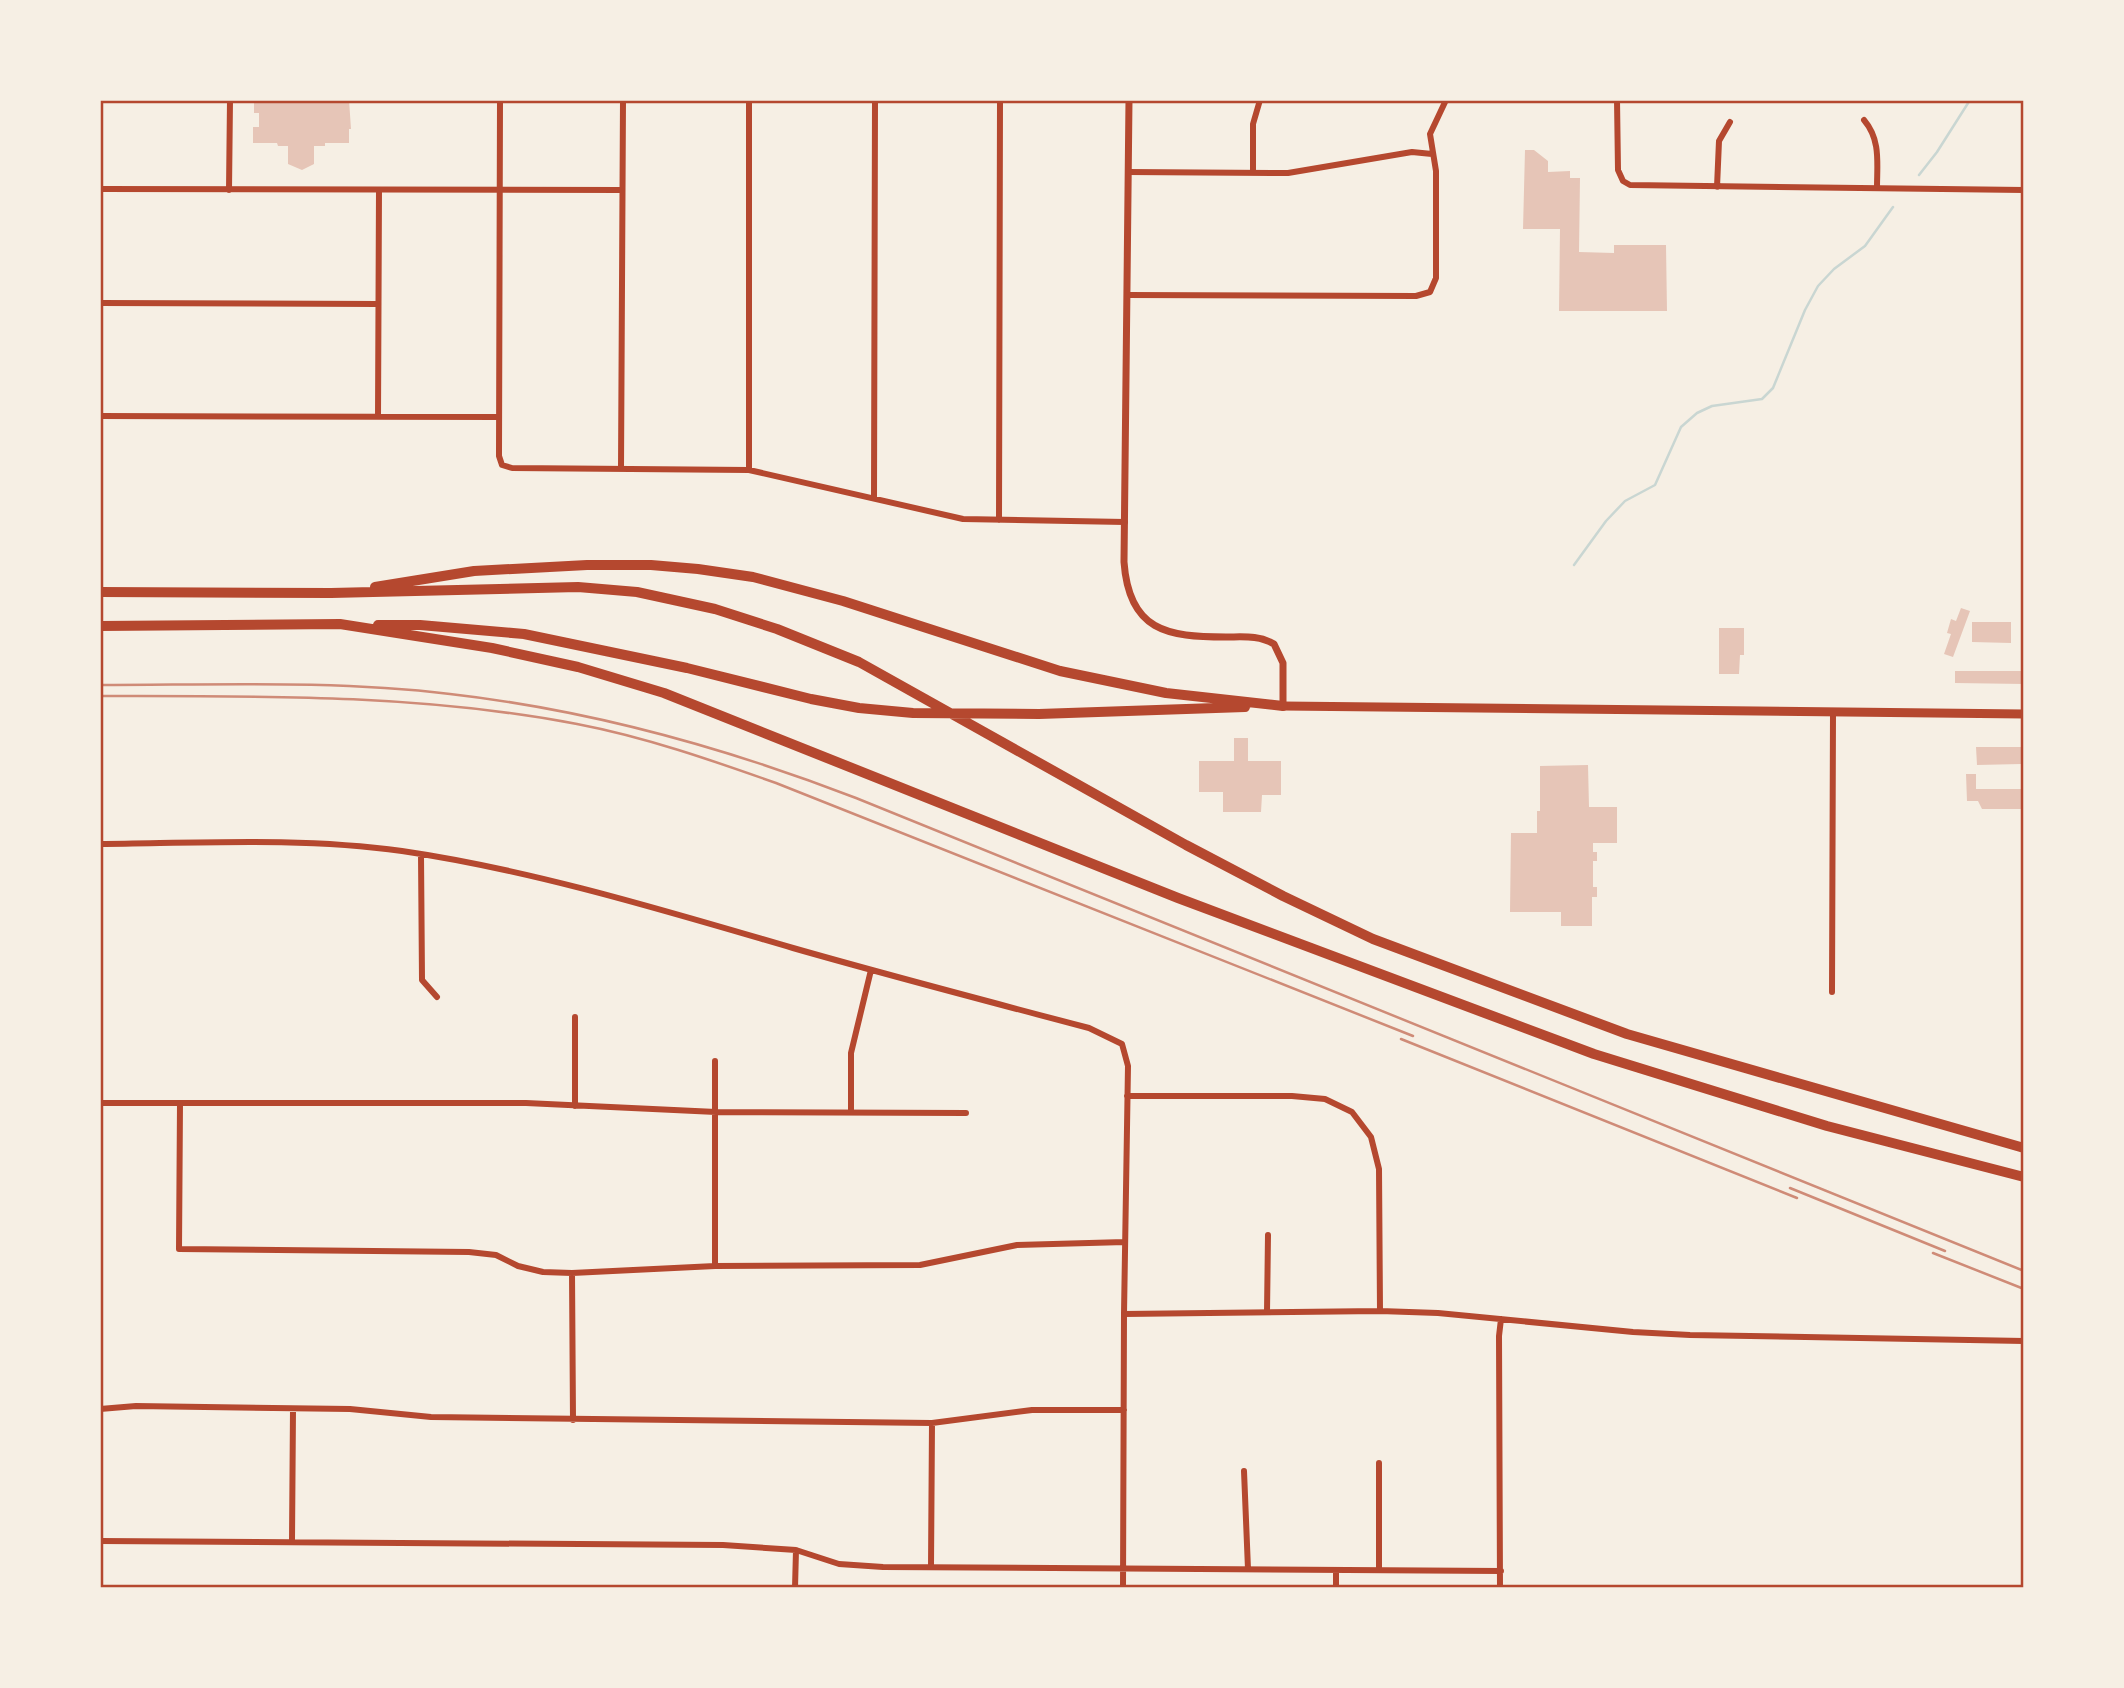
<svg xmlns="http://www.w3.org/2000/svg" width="2124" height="1688" font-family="'Work Sans',sans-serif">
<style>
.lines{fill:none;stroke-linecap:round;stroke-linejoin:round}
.stream{stroke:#c9d6d2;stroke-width:2.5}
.building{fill:#e6c5b7}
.minor{stroke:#b5482f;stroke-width:6}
.tertiary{stroke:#b5482f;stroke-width:7}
.primary{stroke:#b5482f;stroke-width:9}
.motorway{stroke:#b5482f;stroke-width:10}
.rail{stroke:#cf8b77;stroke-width:2.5}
.neatline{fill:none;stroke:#b5482f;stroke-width:2.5}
</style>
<rect width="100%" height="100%" fill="#f6efe4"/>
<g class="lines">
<path class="stream" d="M 1919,175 L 1937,152 L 1970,100
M 1574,565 L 1606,521 L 1625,501 L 1655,485 L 1681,427 L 1697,413 L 1712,406 L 1762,399 L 1773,388 L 1805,310 L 1818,286 L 1834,269 L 1865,246 L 1893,207"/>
</g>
<path class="building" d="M 254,100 L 349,100 L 351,129 L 349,129 L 349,143 L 325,143 L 325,146 L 314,146 L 314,164 L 302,170 L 288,164 L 288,146 L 278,146 L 277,143 L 253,143 L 253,127 L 259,127 L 259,113 L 254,113 Z
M 1525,150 L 1534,150 L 1548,161 L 1548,172 L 1570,171 L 1570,178 L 1580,178 L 1579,252 L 1614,253 L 1614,245 L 1666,245 L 1667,311 L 1559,311 L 1560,229 L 1523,229 Z
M 1961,608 L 1970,611 L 1953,657 L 1944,654 L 1951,634 L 1947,633 L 1951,619 L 1956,621 Z
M 1972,622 L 2011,622 L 2011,643 L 1972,642 Z
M 1719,628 L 1744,628 L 1744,655 L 1740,655 L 1739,674 L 1719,674 Z
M 1955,671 L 2024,671 L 2024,684 L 1955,683 Z
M 1234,738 L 1248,738 L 1248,761 L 1281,761 L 1281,795 L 1262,795 L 1261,812 L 1223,812 L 1223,792 L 1199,792 L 1199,761 L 1234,761 Z
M 1976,747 L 2021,747 L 2021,764 L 1977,765 Z
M 1588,765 L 1589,807 L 1617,807 L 1617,843 L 1593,843 L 1593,852 L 1597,852 L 1597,861 L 1593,861 L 1593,887 L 1597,887 L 1597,897 L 1592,897 L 1592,926 L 1561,926 L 1561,912 L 1510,912 L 1511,833 L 1537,833 L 1537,811 L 1540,811 L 1540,766 Z
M 1966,774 L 1976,774 L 1976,789 L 2021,789 L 2021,809 L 1982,809 L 1978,801 L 1967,801 Z"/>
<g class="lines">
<path class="minor" d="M 500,100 L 499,456 L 502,465 L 512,468 L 749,470 L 963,519 L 1125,522
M 1617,100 L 1618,170 L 1623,181 L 1630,185 L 2024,190
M 1864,120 C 1881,140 1877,163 1877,188
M 1128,172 L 1288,173 L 1412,152 L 1432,154
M 1253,173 L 1253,124 L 1260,100
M 1717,187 L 1719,141 L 1730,122
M 100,189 L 622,190
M 229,190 L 230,100
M 1127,295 L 1416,296 L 1430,292 L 1436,278 L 1436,171 L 1430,134 L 1446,100
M 100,303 L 378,304
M 100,416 L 499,417
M 378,417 L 379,190
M 621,469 L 623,100
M 749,470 L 749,100
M 874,497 L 875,100
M 999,520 L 1000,100
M 100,844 C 200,843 302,837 402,851 C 532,870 666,911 793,948 C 891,976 990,1002 1089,1028 L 1122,1044 L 1128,1066 L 1124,1314 L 1123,1588
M 421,855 L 422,980 L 437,997
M 1832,992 L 1833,712
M 1127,1096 L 1292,1096 L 1325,1099 L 1352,1112 L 1371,1137 L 1379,1169 L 1380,1311
M 100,1103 L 526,1103 L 716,1112 L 966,1113
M 180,1103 L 179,1249 L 469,1252 L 496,1255 L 518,1266 L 543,1272 L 572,1273 L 715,1266 L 920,1265 L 1017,1245 L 1125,1242
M 575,1106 L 575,1017
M 851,1112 L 851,1053 L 871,970
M 715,1266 L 715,1061
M 572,1273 L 573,1420
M 1267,1312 L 1268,1235
M 1124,1314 L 1380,1311 L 1438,1313 L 1633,1332 L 1690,1335 L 2024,1341
M 100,1409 L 136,1406 L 350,1409 L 431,1417 L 932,1423 L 1032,1410 L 1124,1410
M 1379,1463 L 1379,1570
M 1244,1471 L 1248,1569
M 100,1541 L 723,1545 L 796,1550 L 839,1564 L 883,1567 L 1501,1571
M 292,1541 L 293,1409
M 931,1567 L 932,1423
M 1336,1570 L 1336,1588
M 795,1588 L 796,1550
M 1500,1588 L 1499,1336 L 1501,1319"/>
<path class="tertiary" d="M 1129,100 L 1124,562 C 1129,631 1167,637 1226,637 C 1243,637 1259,635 1274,644 L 1283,663 L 1283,706"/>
<path class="primary" d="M 1283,706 L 2024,714"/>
<path class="motorway" d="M 375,587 L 474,571 L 587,565 L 651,565 L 698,569 L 753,577 L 843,601 L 1060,671 L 1166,693 L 1283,706
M 100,592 L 331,593 L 578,587 L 637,592 L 715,609 L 777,629 L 859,662 L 1186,845 L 1283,896 L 1373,939 L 1627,1034 L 2024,1148
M 378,625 L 420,625 L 524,634 L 687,668 L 811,699 L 859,708 L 913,713 L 1039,714 L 1245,707
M 100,626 L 340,624 L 492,648 L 578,667 L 664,693 L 1178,898 L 1594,1054 L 1827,1126 L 2024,1177"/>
<path class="rail" d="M 100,685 C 216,685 334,680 450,694 C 591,710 724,747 856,798 L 2024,1271
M 100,696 C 259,696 420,694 577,724 C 645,737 711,760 776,783 L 1413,1036
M 1401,1039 L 1797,1198
M 1790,1188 L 1945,1251
M 1933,1253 L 2024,1289"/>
</g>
<rect width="2124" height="1688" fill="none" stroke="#f6efe4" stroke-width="203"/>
<rect x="102" y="102" width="1920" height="1484" class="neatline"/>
</svg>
